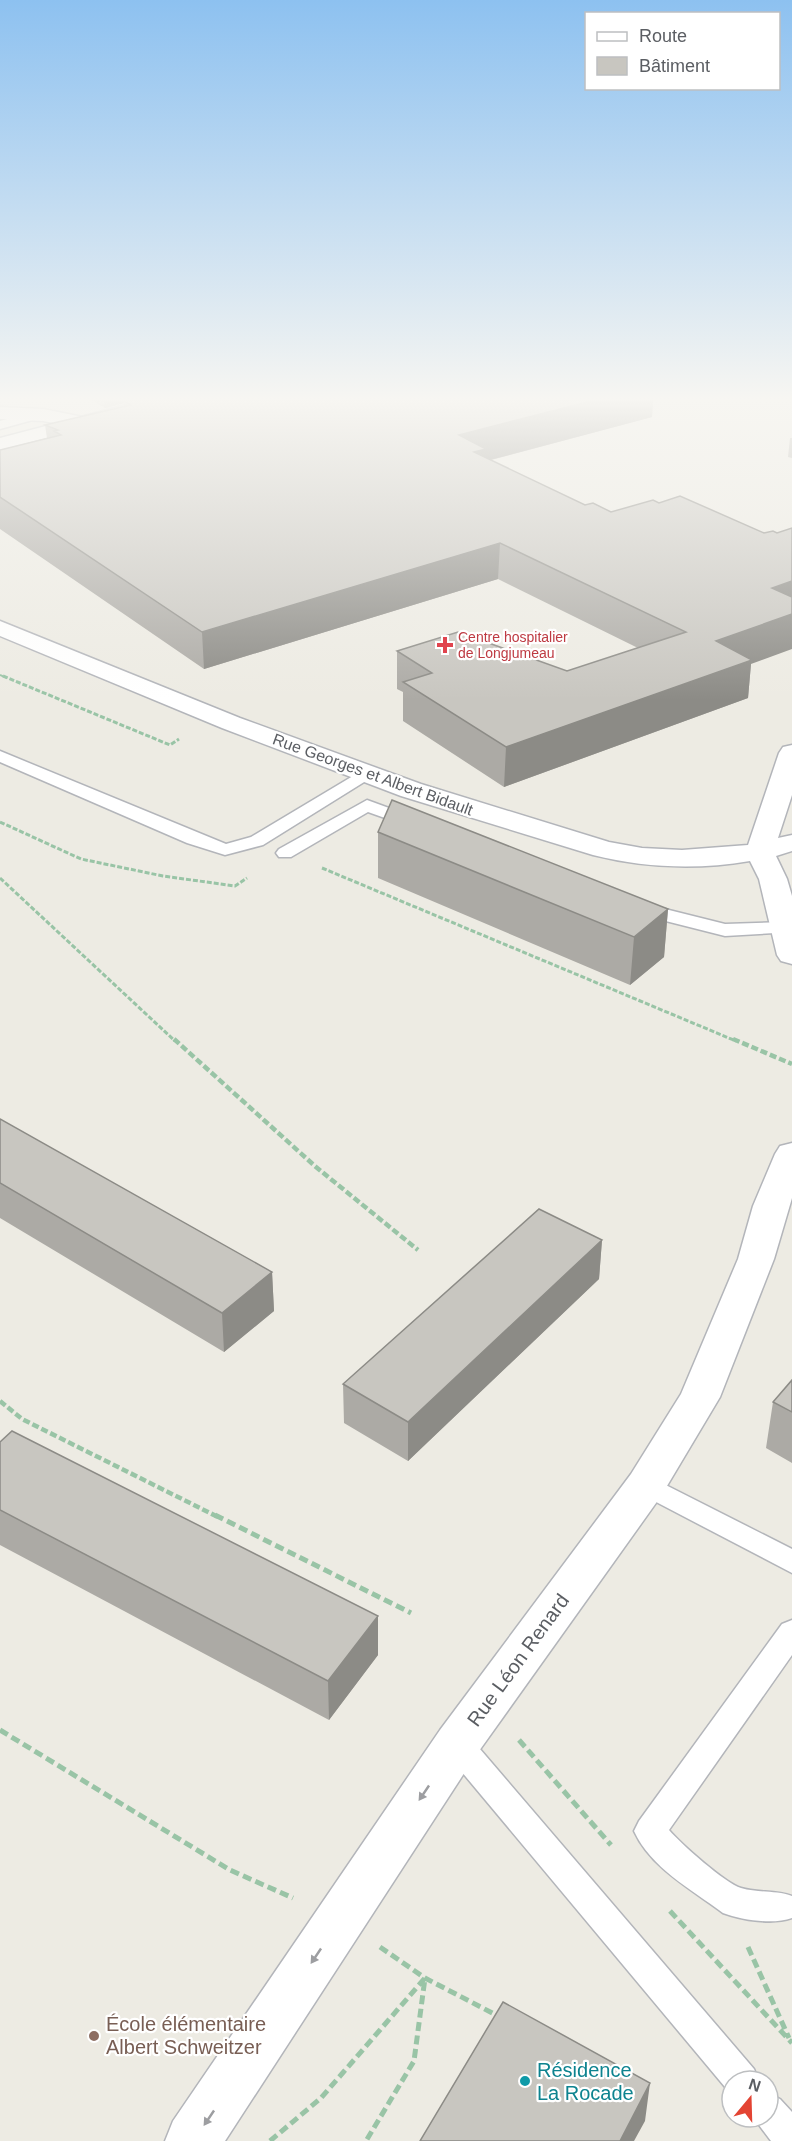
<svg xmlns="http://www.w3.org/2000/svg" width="792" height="2141" font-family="Helvetica,sans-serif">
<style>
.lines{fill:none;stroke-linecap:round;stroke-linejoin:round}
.service-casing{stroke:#b3b5ba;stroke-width:3}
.minor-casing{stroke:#b3b5ba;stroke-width:3}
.secondary-casing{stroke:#b4b7bd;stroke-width:3}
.path-far3{stroke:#99c4a6;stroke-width:2;stroke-dasharray:4 2;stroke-linecap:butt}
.path-far2{stroke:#99c4a6;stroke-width:3;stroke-dasharray:5 2;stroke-linecap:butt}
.path-far1{stroke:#99c4a6;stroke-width:4.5;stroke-dasharray:7 3;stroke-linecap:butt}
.path{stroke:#99c4a6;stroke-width:5;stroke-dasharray:9 4.5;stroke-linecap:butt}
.service{fill:#fff;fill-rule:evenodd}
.minor{fill:#fff;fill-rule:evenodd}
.secondary{fill:#fff;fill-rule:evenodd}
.wall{fill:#acaaa5}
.shaded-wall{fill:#8c8b86}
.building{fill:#c8c6c0;stroke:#8c8b86;stroke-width:1.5}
.oneway{fill:#9d9ea1}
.health-dot{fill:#e0444e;stroke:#fff;stroke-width:2}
.education-dot{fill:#8d6e63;stroke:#fff;stroke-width:2}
.culture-dot{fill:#0f9aa8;stroke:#fff;stroke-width:2}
.labels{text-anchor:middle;stroke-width:4.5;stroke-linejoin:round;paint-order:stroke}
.far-health-label{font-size:14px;fill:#be3a42;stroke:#fff;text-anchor:start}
.street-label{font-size:16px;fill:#5b5e63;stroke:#fff}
.near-street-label{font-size:20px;fill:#5b5e63;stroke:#fff}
.near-education-label{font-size:20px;fill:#785e54;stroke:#fff;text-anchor:start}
.near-culture-label{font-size:20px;fill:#0d838f;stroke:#fff;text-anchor:start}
</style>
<rect width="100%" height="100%" fill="#edebe3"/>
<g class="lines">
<g class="service-casing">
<path id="service" d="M 36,411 L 40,412 L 40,418 L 0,429 L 0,421 Z
M 0,751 L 226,844 L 251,837 L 363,770 L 375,770 L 377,774 L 263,845 L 225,855 L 187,843 L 0,762 Z
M 367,800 L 419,819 L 422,823 L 419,827 L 413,828 L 368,812 L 291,857 L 279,857 L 276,853 L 279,849 Z
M 641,903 L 725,924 L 785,922 L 792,924 L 792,932 L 725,936 L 634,913 L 632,909 L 634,905 Z
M 646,1475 L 792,1549 L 792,1573 L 637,1492 L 633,1485 L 637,1478 Z
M 792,1620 L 792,1655 L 669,1830 C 681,1844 725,1883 741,1888 C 758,1893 776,1890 792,1896 L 792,1918 C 773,1925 742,1920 723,1913 C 691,1889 651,1868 634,1831 L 639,1821 L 782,1624 Z
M 457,1731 L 468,1735 L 754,2069 L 759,2081 L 732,2081 L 732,2094 L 730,2093 L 446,1753 L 442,1744 L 446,1735 Z
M 768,2093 L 780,2099 L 792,2112 L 792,2141 L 771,2141 L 753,2117 L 768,2117 Z"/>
</g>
<g class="minor-casing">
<path id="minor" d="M 0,407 L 43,409 L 88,418 L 91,422 L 88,426 L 81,428 L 43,421 L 0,419 Z
M 0,621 L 240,718 L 421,784 L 609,842 L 642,848 L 682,850 L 748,845 L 779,753 L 783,747 L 792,745 L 792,795 L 778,838 L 792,835 L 792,851 L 776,856 L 787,879 L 792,896 L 792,964 L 781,961 L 777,955 L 759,879 L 750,861 C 697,870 645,868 593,855 L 401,796 L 222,728 L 0,636 Z
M 792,1143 L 792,1198 L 774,1259 L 720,1397 L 661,1496 L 474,1758 L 225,2141 L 165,2141 L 173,2121 L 440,1730 L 631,1474 L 681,1394 L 738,1259 L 753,1206 L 775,1154 L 780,1146 Z"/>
</g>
<g class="secondary-casing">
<path id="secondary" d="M 145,400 L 177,400 L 175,404 L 0,450 L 0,438 Z"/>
</g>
<path class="path-far3" d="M 0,675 L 7,678"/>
<path class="path-far2" d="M 3,676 L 170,745 L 179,739
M 0,822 L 81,859 L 163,876 L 235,886 L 247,878
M 322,868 L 736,1041
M 0,878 L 175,1041"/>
<path class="path-far1" d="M 174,1039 L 316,1167 L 418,1250
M 733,1039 L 792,1064
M 0,1401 L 22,1419 L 218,1517"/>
<path class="path" d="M 215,1515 L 411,1613
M 0,1730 L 230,1870 L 293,1898
M 519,1740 L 611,1845
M 670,1911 L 792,2043
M 380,1947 L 425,1978 L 498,2016
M 748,1947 L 789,2038
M 270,2141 L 321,2098 L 425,1978 L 414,2061 L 366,2141"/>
<use href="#service" class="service"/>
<use href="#minor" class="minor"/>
<use href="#secondary" class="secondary"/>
</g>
<path class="wall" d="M 91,400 L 653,400 L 652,417 L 491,460 L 751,664 L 748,698 L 504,787 L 403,721 L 403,692 L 397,689 L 397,651 L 567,671 L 638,648 L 498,579 L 204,669 L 0,529 L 0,450 L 47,438 L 45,425 L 124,406 L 124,403 L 105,408 Z
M 790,438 L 792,438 L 792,458 L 788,457 Z
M 378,832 L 668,909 L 664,957 L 630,985 L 378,878 Z
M 0,1119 L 272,1272 L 274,1311 L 224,1352 L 0,1218 Z
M 602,1240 L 599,1279 L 408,1461 L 344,1423 L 343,1384 Z
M 792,1380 L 792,1463 L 766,1448 L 773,1402 Z
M 0,1442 L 378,1655 L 329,1720 L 0,1545 Z"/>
<path class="shaded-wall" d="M 104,400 L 124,400 L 124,403 L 105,408 Z
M 595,400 L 653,400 L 652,417 L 486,461 L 474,485 L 459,435 Z
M 500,543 L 498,579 L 204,669 L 202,632 Z
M 792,581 L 792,649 L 751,664 L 748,698 L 504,787 L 506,747 L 716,641 L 772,588 Z
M 668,909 L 664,957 L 630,985 L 634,937 Z
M 602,1240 L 599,1279 L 408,1461 L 408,1422 Z
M 272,1272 L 274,1311 L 224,1352 L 222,1313 Z
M 378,1616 L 378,1655 L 329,1720 L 328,1681 Z
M 650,2083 L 645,2121 L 634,2141 L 620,2141 Z"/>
<path class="building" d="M 128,400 L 595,400 L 459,435 L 486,449 L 474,452 L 585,505 L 593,503 L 611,512 L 653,500 L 659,503 L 680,496 L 764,533 L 773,531 L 777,533 L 792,528 L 792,581 L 772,588 L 792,597 L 792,614 L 716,641 L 752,660 L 506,747 L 403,682 L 432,673 L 397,651 L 458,632 L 567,671 L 686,632 L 500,543 L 202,632 L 0,497 L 0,450 L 61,435 L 54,431 L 58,430 L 45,425 L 131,405 L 124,401 Z
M 392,800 L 668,909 L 634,937 L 378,832 Z
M 0,1119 L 272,1272 L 222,1313 L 0,1183 Z
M 539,1209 L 602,1240 L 408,1422 L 343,1384 Z
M 792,1380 L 792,1412 L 773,1402 Z
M 12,1431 L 378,1616 L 328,1681 L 0,1510 L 0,1442 Z
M 503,2002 L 650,2083 L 620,2141 L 420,2141 Z"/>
<defs><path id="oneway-solid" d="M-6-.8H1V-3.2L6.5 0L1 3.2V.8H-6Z" transform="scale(1.5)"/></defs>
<g class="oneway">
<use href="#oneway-solid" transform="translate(424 1793) rotate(124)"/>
<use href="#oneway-solid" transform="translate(316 1956) rotate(124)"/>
<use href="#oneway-solid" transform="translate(209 2118) rotate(124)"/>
</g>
<linearGradient id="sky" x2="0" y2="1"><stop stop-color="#8dc1f0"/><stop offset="0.57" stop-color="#f7f6f2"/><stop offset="1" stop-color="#f7f6f2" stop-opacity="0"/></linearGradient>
<rect width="792" height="700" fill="url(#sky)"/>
<path class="health-dot" d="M442 636h6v6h6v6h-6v6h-6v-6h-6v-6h6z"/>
<circle class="education-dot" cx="94" cy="2036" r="6"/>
<circle class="culture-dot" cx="525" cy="2081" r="6"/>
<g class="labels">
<g class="far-health-label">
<text x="458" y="642">Centre hospitalier<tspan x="458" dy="16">de Longjumeau</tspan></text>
</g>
<g class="street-label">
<text transform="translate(373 774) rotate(20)" y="6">Rue Georges et Albert Bidault</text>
</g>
<g class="near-street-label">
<text transform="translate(518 1660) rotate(-54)" y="7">Rue Léon Renard</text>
</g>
<g class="near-education-label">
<text x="106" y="2031">École élémentaire<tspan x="106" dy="23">Albert Schweitzer</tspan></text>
</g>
<g class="near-culture-label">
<text x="537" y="2077">Résidence<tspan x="537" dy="23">La Rocade</tspan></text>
</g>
</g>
<rect x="585" y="12" width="195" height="78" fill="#ffffff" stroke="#bdbfc1" stroke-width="1.5"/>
<rect x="597" y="32" width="30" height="9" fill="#ffffff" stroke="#bdbfc1" stroke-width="1.5"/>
<text x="639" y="42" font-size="18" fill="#5b5e63">Route</text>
<rect x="597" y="57" width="30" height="18" fill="#c8c6c0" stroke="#bdbfc1" stroke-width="1.5"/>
<text x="639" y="72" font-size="18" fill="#5b5e63">Bâtiment</text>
<g transform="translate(750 2099) rotate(19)"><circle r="28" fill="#ffffff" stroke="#bdbfc1" stroke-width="1.5"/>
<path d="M0-4.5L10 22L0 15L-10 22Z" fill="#e34433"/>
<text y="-9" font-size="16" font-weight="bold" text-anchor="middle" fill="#5b5e63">N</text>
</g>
</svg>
